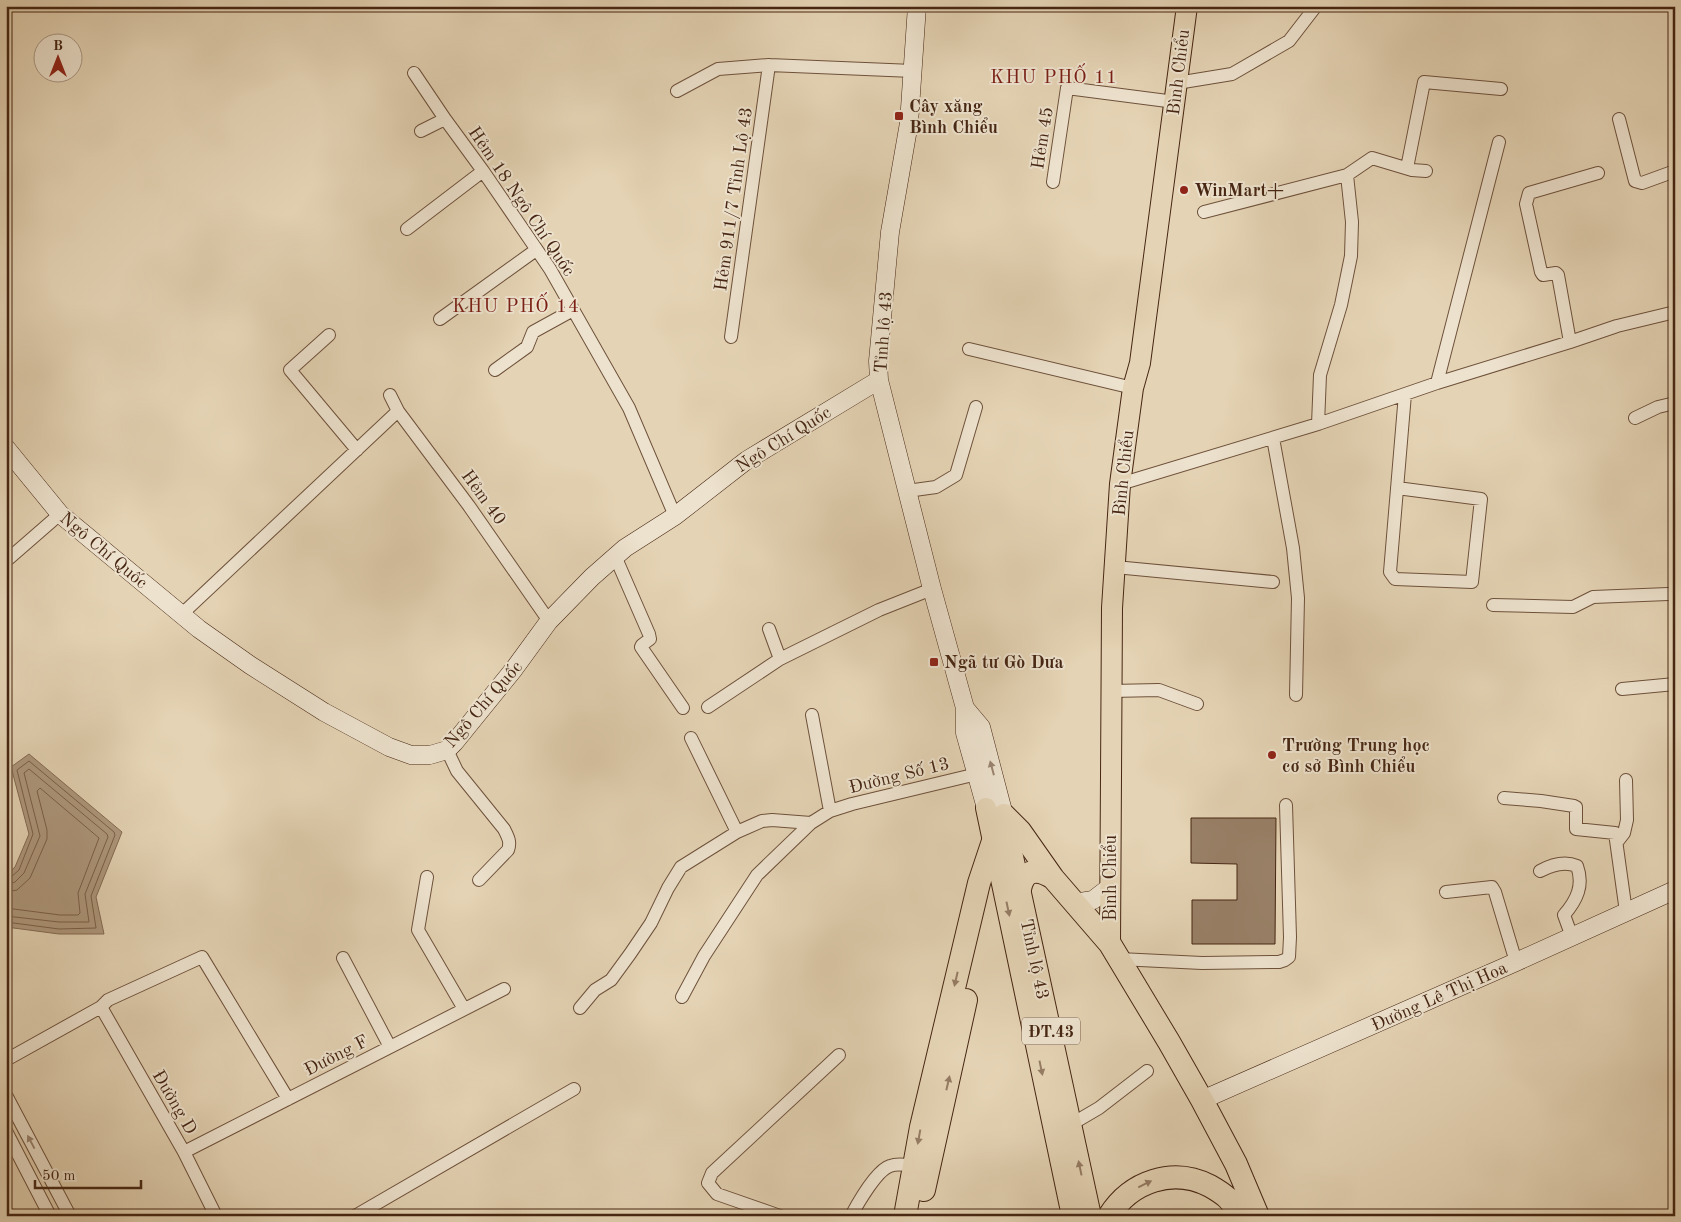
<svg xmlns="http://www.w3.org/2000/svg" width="1681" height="1222" font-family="'Old Standard TT',serif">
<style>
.water{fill:#ae987d;stroke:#846a53}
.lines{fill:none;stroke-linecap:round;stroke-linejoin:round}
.shore{stroke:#7a5f48;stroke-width:1}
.building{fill:#988067;stroke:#462613}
.street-casing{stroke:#6e513b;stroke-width:14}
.secondary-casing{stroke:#462613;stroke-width:19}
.primary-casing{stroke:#462613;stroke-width:22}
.highway-casing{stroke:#462613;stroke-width:24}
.street{stroke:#ede2ce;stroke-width:12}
.secondary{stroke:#ede2ce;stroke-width:18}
.primary{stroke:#e4d3b4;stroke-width:20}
.highway{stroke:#e4d3b4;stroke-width:22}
.oneway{fill:#9a8470}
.oneway2{fill:#957c64}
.poi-dot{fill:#8f2418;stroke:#ede2ce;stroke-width:2}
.labels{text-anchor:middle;stroke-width:4;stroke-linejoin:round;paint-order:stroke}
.shield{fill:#ede2ce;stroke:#785e4b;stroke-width:1}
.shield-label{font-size:16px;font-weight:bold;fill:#462613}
.street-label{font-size:18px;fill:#462613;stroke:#ede2ce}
.poi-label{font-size:18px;font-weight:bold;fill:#462613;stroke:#ede2ce;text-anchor:start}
.neighbourhood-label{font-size:19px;letter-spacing:1px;fill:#7a1f14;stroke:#ede2ce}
</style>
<rect width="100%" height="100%" fill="#e4d3b4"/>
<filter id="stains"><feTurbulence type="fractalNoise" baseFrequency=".004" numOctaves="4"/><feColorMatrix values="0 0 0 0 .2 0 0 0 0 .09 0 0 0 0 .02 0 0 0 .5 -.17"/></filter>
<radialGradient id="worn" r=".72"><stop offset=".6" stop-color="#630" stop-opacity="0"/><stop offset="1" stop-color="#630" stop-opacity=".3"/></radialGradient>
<path class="water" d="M 29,754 L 122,832 L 96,897 L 104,934 L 59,934 L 6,927 L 6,875 L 15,867 L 29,834 L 11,767 Z"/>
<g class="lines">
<path class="shore" d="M 6,878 L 11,877 L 19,870 L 33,834 L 17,770 L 29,761 L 114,832 L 115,835 L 91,896 L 96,928 L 59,929 L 6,922
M 6,885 L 15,882 L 24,873 L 40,836 L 24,773 L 29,769 L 107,834 L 108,837 L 85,894 L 89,922 L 59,922 L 6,916
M 6,892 L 17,890 L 30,878 L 47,839 L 47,830 L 37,791 L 40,788 L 99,838 L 78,893 L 80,913 L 78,915 L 60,915 L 6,908"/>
</g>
<path class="building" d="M 1191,818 L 1276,818 L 1275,944 L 1192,944 L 1192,900 L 1237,900 L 1237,864 L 1191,863 Z"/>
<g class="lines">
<g class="street-casing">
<path id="street" d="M 414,73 L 445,119
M 1177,83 L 1232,74 L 1289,41 L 1316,6
M 677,91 L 718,69 L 769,65 L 913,71
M 1619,119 L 1635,181 L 1642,183 L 1675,171
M 421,131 L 445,119 L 483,171 L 550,269 L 629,408 L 675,516
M 1407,168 L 1424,82 L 1501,89
M 1053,182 L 1067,88 L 1175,102
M 1204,212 L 1347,175 L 1372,158 L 1412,170 L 1426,171
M 407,229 L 483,171
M 440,319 L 536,250
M 329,335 L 290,370 L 357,450
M 731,337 L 769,65
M 1570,342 L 1558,275 L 1556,273 L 1543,275 L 1541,272 L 1526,204 L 1529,193 L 1598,173
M 969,349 L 1133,388
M 495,370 L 527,347 L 533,332 L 573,310
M 1437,383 L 1499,142
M 390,395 L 398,411 L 469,506 L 549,621
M 1635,418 L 1658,407 L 1675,403
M 1318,424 L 1320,375 L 1341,305 L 1351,256 L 1352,222 L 1347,175
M 1273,438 L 1293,548 L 1298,598 L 1296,695
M 1120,484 L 1318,424 L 1437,383 L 1570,342 L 1617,326 L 1675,312
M 1397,488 L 1481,499 L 1472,582 L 1395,579 L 1390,572 L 1405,394
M 907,491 L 936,487 L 956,475 L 976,407
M 615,556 L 649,634 L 650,639 L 642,645 L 641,647 L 683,708
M 6,561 L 60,514
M 1115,567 L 1273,582
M 1493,605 L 1573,607 L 1593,597 L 1668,594
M 182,614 L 398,411
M 769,629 L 780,659 L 879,610 L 932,589
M 1622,689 L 1675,684
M 1111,691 L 1159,690 L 1197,704
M 708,707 L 780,659
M 812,715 L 830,811
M 691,738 L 737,832
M 447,750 L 457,771 L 504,829 C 508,837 511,842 508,850 L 479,880
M 1504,798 L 1541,801 L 1574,806 L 1576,807 L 1576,829 L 1615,833 L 1626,912
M 1617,842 L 1624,833 L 1627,820 L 1626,780
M 1540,871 C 1551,865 1565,861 1577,866 C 1584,885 1577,900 1564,915 L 1572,937
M 427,877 L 418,930 L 464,1009
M 1446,892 L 1492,887 L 1495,892 L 1516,962
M 343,958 L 390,1047
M 1119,959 L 1202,963 L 1279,962 L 1285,960 L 1289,957 L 1290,937 L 1286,805
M 682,997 L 704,956 L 757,875 L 811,823 L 830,811 L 852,804 L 977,774
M 101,1007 L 184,1152 L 216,1216
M 580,1008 L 595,990 L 611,980 L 630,954 L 651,923 L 668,888 L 681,867 L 737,832 L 762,821 L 772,820 L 811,823
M 6,1060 L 101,1007 L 108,1000 L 202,957 L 288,1099
M 6,1095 L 70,1216
M 1070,1125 L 1099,1108 L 1147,1071
M 6,1131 L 50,1216
M 184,1152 L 504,989
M 355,1216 L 574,1089
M 780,1216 L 717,1194 L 708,1183 L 712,1173 L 839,1055
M 851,1216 C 858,1203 877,1170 890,1166 C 898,1163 906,1165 914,1166"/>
</g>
<g class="secondary-casing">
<path id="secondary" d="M 917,6 L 909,123 L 890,232 L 878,361 L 879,380 L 932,589 L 965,708 L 965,733 L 986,808
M 6,448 L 60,514 L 199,629 L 250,665 L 324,712 L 389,747 L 411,755 L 430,755 L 447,750 L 454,743 L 514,669 L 549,621 L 592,577 L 625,548 L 675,516 L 747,460 L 879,380
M 965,708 L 981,727 L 1004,815
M 1074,903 L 1093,900 L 1110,887
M 1202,1100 L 1516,962 L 1675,890"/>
</g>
<g class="primary-casing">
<path id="primary" d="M 986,808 L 1072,1216
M 1004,815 L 1091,1216
M 1110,944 L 1112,608 L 1120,484 L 1133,388 L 1140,363 L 1187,6"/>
</g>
<g class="highway-casing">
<path id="highway" d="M 1020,889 C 1024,869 1037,868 1053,878
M 924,1190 L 966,1000
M 905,1216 L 921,1127 L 979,883 L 993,841 L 1004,815 L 1020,831 L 1053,878 L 1110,944 L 1169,1042 L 1202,1100 L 1236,1164 L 1258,1216
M 1109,1216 C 1131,1181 1173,1167 1210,1186 C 1224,1194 1233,1200 1238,1216"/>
</g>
<use href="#street" class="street"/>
<use href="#secondary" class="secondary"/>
<use href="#primary" class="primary"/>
<use href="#highway" class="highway"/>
</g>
<defs><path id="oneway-solid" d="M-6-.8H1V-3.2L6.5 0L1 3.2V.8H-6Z" transform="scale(1.25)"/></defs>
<g class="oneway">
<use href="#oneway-solid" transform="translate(992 768) rotate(-105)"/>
<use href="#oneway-solid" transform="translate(31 1142) rotate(-118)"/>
</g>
<g class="oneway2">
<use href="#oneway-solid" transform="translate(1008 909) rotate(78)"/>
<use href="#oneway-solid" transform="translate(956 979) rotate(103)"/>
<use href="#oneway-solid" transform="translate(1041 1068) rotate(78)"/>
<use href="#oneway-solid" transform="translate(948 1083) rotate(-77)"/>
<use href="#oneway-solid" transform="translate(919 1137) rotate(100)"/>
<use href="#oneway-solid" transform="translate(1080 1168) rotate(-102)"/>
<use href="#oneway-solid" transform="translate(1145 1184) rotate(-26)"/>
</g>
<g class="poi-dot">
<rect x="894" y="111" width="10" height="10" rx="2.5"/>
<circle cx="1184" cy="190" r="5"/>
<rect x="929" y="657" width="10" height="10" rx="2.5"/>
<circle cx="1272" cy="755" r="5"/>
</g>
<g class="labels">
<rect class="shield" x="1022" y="1017.5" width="58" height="27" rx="4"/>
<g class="shield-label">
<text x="1051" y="1037">ĐT.43</text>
</g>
<g class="street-label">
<text transform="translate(1178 72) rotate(-83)" y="6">Bình Chiểu</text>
<text transform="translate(1042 138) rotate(-81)" y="6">Hẻm 45</text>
<text transform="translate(733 199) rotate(-82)" y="6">Hẻm 911/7 Tỉnh Lộ 43</text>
<text transform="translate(522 201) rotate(56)" y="6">Hẻm 18 Ngô Chí Quốc</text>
<text transform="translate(883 332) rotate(-86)" y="6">Tỉnh lộ 43</text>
<text transform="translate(783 439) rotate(-32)" y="6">Ngô Chí Quốc</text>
<text transform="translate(1123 473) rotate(-84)" y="6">Bình Chiểu</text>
<text transform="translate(484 497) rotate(54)" y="6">Hẻm 40</text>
<text transform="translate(104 550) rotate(40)" y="6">Ngô Chí Quốc</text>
<text transform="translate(483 704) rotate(-49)" y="6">Ngô Chí Quốc</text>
<text transform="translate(899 775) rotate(-14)" y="6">Đường Số 13</text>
<text transform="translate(1110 878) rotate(-90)" y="6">Bình Chiểu</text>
<text transform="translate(1035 959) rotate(78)" y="6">Tỉnh lộ 43</text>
<text transform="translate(1439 996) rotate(-24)" y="6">Đường Lê Thị Hoa</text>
<text transform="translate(336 1055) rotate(-27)" y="6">Đường F</text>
<text transform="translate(175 1102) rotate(60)" y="6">Đường D</text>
</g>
<g class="poi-label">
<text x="909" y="112">Cây xăng<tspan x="909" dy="21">Bình Chiểu</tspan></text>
<text x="1194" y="196">WinMart+</text>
<text x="944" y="668">Ngã tư Gò Dưa</text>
<text x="1282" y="751">Trường Trung học<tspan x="1282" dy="21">cơ sở Bình Chiểu</tspan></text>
</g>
<g class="neighbourhood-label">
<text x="1054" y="83">KHU PHỐ 11</text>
<text x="516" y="312">KHU PHỐ 14</text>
</g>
</g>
<rect width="1681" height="1222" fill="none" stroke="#e4d3b4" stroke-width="25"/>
<rect x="8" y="8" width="1666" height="1207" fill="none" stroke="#462613" stroke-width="2.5"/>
<rect x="12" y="12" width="1656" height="1197" fill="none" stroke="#462613"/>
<g transform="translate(58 58)"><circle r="24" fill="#ede2ce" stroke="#aa9783"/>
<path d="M0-4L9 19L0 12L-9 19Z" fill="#8f2418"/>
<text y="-8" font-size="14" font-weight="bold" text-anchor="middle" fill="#462613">B</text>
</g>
<path d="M35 1180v8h106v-8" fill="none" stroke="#462613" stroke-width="2.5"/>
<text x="42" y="1180" font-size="15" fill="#462613" stroke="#ede2ce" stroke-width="4" paint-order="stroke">50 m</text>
<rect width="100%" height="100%" filter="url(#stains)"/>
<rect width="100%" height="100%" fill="url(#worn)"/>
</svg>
